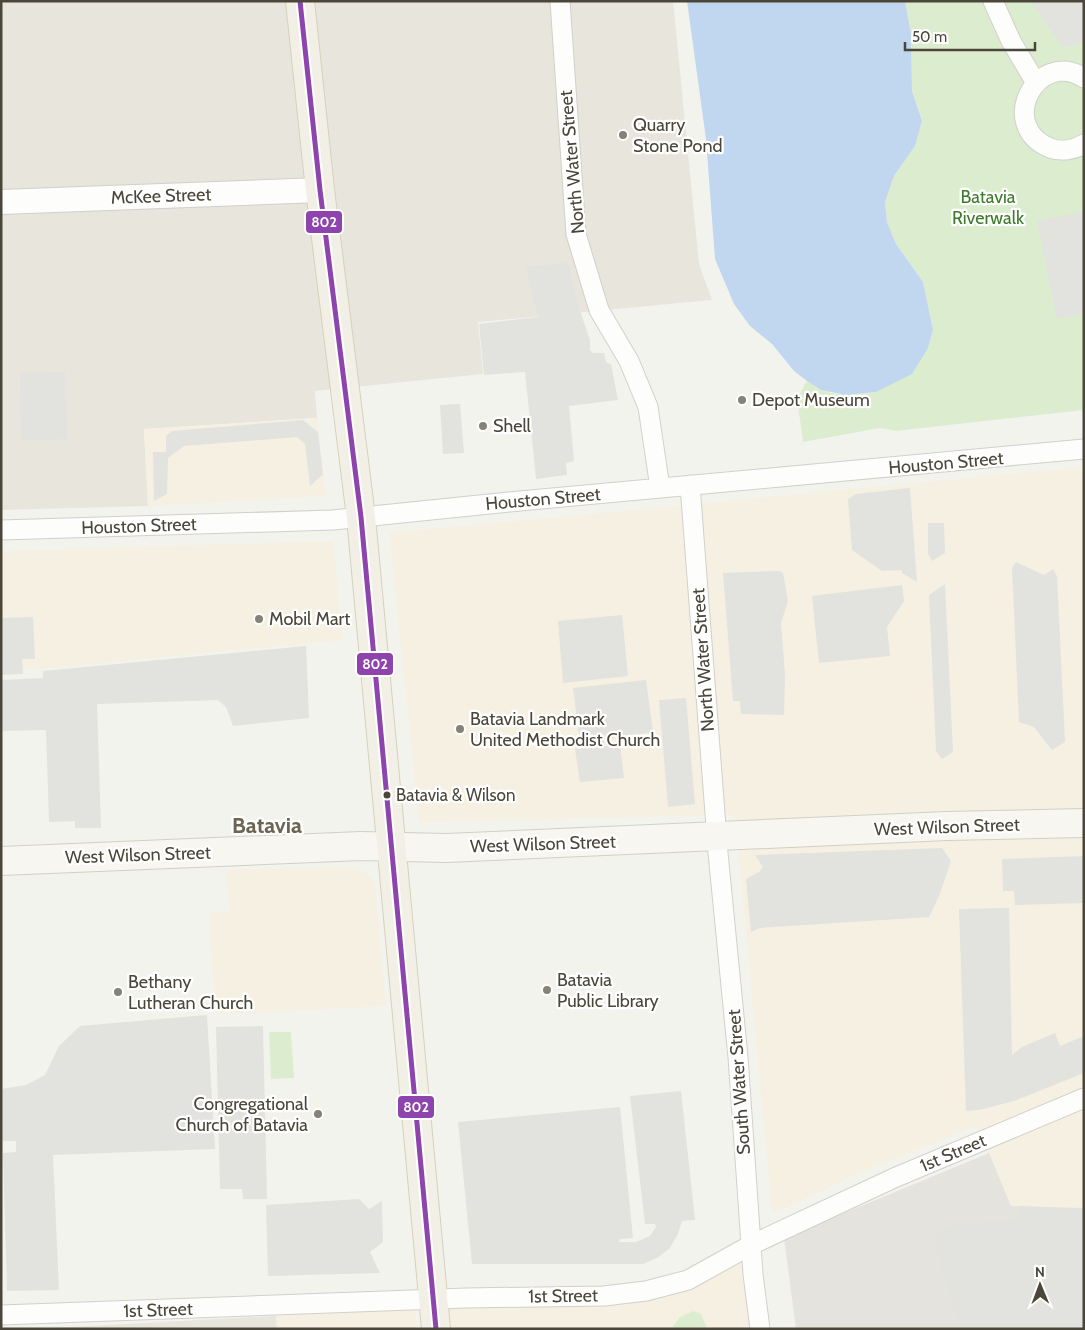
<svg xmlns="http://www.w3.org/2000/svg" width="1085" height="1330" font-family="Cabin,sans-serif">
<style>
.residential{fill:#e7e5dc}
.commercial{fill:#f5f0e2}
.industrial{fill:#e5e3de}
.green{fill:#dcedcf}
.parking{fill:#e2e2de}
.water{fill:#c1d6ef}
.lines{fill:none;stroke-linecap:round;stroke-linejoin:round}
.minor-casing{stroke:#d1d0cb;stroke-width:21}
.tertiary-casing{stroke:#d1d0cb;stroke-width:26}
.secondary-casing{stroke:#d2d0c5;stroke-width:30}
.primary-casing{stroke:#d5d1bc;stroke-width:30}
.minor{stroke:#fdfdfc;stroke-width:19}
.tertiary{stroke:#fdfdfc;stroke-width:24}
.secondary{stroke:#f7f6f1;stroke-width:28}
.primary{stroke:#f2f0e6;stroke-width:28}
.bus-1-casing{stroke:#fff;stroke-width:9}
.bus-1{stroke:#8e44ad;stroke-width:5}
.poi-dot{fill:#858378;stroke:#fff;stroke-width:2}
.bus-dot{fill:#4a4639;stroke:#fff;stroke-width:2}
.labels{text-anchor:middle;stroke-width:4.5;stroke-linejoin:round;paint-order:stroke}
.bus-label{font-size:17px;fill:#4a4639;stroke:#fff;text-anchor:start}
.poi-label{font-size:18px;fill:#4a4639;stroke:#fff;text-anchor:start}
.street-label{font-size:18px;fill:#4a4639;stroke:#fff}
.park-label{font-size:18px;fill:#3f7b2d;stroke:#fff}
.district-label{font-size:22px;font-weight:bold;fill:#6c6551;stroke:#fff}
.line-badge{stroke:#fff;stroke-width:2}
.badge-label{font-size:14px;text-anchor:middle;font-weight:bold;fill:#fff}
</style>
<rect width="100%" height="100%" fill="#f3f3ee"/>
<path class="residential" d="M 1,1 L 673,1 L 699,264 L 712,300 L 478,322 L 483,374 L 315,391 L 317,418 L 144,429 L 148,506 L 1,510 Z
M 276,1316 L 277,1329 L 33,1329 Z"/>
<path class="commercial" d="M 317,418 L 326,496 L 148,506 L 144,429 Z
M 1084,467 L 1084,1208 L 1011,1206 L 975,1126 L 864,1171 L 772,1214 L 735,815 L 419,822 L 389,533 Z
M 333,541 L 343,640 L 41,669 L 1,670 L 1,551 Z
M 352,867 L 369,874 L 375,885 L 386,1006 L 215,1015 L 209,912 L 230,911 L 225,870 Z
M 749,1256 L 755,1329 L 444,1329 L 442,1306 L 606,1302 Z
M 415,1308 L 417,1329 L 277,1329 L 276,1316 Z"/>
<path class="industrial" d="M 989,1153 L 1011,1206 L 1084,1208 L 1084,1329 L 796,1329 L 784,1238 Z"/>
<path class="green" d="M 905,1 L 1084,1 L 1084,410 L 896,431 L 880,428 L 803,442 L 797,398 L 807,381 L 821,390 L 836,394 L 860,394 L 876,392 L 928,348 L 933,331 L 923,282 L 896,244 L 887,222 L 885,202 L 894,176 L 915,146 L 922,121 L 912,91 L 911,34 Z
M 269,1032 L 291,1032 L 294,1078 L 271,1079 Z
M 693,1311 L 701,1314 L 707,1329 L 671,1329 L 680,1317 Z"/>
<path class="parking" d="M 1030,1 L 1084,1 L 1084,43 L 1063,47 Z
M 1084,211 L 1084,314 L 1057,319 L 1037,221 Z
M 568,263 L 579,308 L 590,340 L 590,350 L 593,353 L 604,353 L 606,362 L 611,364 L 618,400 L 569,406 L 574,461 L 566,463 L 567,475 L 536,479 L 525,372 L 484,375 L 479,324 L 538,317 L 526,267 Z
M 65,372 L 67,439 L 21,440 L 20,373 Z
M 460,404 L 464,453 L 443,454 L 440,405 Z
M 303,420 L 318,432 L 323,474 L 310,486 L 305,444 L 297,437 L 184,446 L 168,458 L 167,494 L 154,501 L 153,452 L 166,452 L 166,436 L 172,431 Z
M 910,488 L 910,489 L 917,582 L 902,573 L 902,570 L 882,571 L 852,550 L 848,499 L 856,494 Z
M 928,523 L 944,523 L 945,553 L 932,561 L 928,554 Z
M 1016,562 L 1044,575 L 1053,569 L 1057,576 L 1065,742 L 1052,750 L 1034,727 L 1019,722 L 1012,568 Z
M 779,571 L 783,573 L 788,601 L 781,623 L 785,674 L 784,715 L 741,714 L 740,701 L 733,701 L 723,573 Z
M 945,584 L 953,752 L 942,759 L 936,751 L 929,595 Z
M 902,585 L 904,601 L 887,627 L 890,656 L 819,663 L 812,596 Z
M 1,609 L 2,618 L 33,617 L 35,659 L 22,659 L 23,674 L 1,675 Z
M 622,615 L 628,676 L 563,683 L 558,621 Z
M 306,646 L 309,718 L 233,726 L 226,707 L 218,700 L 97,704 L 101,828 L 75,828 L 75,821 L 49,822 L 46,730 L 1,731 L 1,680 L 43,678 L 43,671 Z
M 646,680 L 653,732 L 604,739 L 605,746 L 620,744 L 624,778 L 580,782 L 575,749 L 593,747 L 592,734 L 579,735 L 573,688 Z
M 686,698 L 695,804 L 668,807 L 659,700 Z
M 942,848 L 951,861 L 939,896 L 929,917 L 760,928 L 751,932 L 746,879 L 759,872 L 763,867 L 755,855 Z
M 1084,856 L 1084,903 L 1015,905 L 1014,891 L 1003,891 L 1002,859 Z
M 1009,908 L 1012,1055 L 1022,1047 L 1055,1033 L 1060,1046 L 1084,1036 L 1084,1073 L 1014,1101 L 979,1110 L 966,1111 L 959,909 Z
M 207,1015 L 215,1149 L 53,1155 L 59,1290 L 7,1291 L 3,1153 L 16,1152 L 16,1141 L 1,1141 L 1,1089 L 26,1085 L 45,1075 L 59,1046 L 80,1026 Z
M 263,1026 L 267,1199 L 243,1199 L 242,1189 L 220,1189 L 216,1027 Z
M 681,1091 L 695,1220 L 682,1221 L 677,1236 L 669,1249 L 657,1258 L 643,1264 L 472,1264 L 458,1122 L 620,1107 L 633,1238 L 620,1239 L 619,1242 L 636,1242 L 650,1236 L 656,1227 L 655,1224 L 645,1224 L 630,1096 Z
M 359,1199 L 369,1209 L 382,1201 L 383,1242 L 370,1252 L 380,1273 L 268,1276 L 266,1205 Z
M 1019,1206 L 1084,1209 L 1084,1329 L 960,1329 L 933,1237 L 950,1226 L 1018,1219 Z"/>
<path class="water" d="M 687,1 L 905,1 L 911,34 L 912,91 L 922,121 L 915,146 L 894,176 L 885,202 L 887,222 L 896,244 L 923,282 L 933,330 L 928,348 L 912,374 L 876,392 L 846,395 L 821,390 L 807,381 L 794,371 L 772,344 L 750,326 L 734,304 L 715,259 L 706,139 Z"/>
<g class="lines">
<g class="minor-casing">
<path id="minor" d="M 560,1 L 576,234 L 599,310 L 629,361 L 648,407 L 660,488
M 993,1 L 1011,41 L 1036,83
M 1084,78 C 1037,48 996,126 1050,148 C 1061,152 1074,150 1084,144
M 690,485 L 718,853 L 738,1057 L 753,1274 L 760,1329
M 1,530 L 333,520 L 509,502 L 1084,449
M 1,1315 L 466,1298 L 604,1296 L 646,1291 L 688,1280 L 751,1245 L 894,1178 L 1084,1098"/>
</g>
<g class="tertiary-casing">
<path id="tertiary" d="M 1,202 L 320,190"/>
</g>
<g class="secondary-casing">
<path id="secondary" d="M 1,861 L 361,846 L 446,848 L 947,826 L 1084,823"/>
</g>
<g class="primary-casing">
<path id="primary" d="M 300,1 L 320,190 L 361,517 L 436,1329"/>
</g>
<use href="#minor" class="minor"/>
<use href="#tertiary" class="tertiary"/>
<use href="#secondary" class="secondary"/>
<use href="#primary" class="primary"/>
<g class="bus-1-casing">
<path id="bus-1" d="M 300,1 L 320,190 L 361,517 L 436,1329"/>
</g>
<use href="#bus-1" class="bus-1"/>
</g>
<g class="poi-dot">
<circle cx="623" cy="135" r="5"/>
<circle cx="742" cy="400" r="5"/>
<circle cx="483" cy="426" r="5"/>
<circle cx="259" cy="619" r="5"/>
<circle cx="460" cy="729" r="5"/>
<circle cx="547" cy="990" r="5"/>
<circle cx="118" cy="992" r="5"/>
<circle cx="318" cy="1114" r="5"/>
</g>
<circle class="bus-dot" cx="387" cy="795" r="4.5"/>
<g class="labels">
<g class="bus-label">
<text x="396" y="801">Batavia &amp; Wilson</text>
</g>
<g class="poi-label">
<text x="633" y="131">Quarry<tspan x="633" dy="21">Stone Pond</tspan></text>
<text x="752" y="406">Depot Museum</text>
<text x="493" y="432">Shell</text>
<text x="269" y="625">Mobil Mart</text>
<text x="470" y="725">Batavia Landmark<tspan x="470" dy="21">United Methodist Church</tspan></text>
<text x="557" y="986">Batavia<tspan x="557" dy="21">Public Library</tspan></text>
<text x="128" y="988">Bethany<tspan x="128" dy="21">Lutheran Church</tspan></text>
<text x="308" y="1110" text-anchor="end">Congregational<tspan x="308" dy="21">Church of Batavia</tspan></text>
</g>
<g class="street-label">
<text transform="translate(572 162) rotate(-95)" y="6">North Water Street</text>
<text transform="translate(161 196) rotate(-2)" y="6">McKee Street</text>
<text transform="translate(946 463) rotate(-5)" y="6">Houston Street</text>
<text transform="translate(543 499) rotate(-5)" y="6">Houston Street</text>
<text transform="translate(139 526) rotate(-2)" y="6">Houston Street</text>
<text transform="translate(703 660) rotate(-94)" y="6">North Water Street</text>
<text transform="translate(947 827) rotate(-2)" y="6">West Wilson Street</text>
<text transform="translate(543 844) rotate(-2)" y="6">West Wilson Street</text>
<text transform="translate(138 855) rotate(-2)" y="6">West Wilson Street</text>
<text transform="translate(739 1082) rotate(-94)" y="6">South Water Street</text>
<text transform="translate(953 1153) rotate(-23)" y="6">1st Street</text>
<text transform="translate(563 1296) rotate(-1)" y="6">1st Street</text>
<text transform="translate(158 1310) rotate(-2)" y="6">1st Street</text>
</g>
<g class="park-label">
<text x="988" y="203">Batavia<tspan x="988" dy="21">Riverwalk</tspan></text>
</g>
<g class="district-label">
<text x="267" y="833">Batavia</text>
</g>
</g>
<g class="line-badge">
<rect x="305" y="210" width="38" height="24" rx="5" fill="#8e44ad"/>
<rect x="356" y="652" width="38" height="24" rx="5" fill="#8e44ad"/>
<rect x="397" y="1095" width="38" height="24" rx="5" fill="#8e44ad"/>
</g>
<g class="badge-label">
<text x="324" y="227">802</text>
<text x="375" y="669">802</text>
<text x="416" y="1112">802</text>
</g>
<rect width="1085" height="1330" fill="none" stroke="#4a4639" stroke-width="5"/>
<g transform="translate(1040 1285) rotate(359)" stroke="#ffffff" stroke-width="4" paint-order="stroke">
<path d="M0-4L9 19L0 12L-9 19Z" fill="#4a4639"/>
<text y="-8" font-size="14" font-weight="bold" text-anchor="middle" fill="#4a4639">N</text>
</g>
<path d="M905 42v8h130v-8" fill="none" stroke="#4a4639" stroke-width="2.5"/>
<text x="912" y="42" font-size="15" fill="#4a4639" stroke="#ffffff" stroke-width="4" paint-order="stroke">50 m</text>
</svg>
